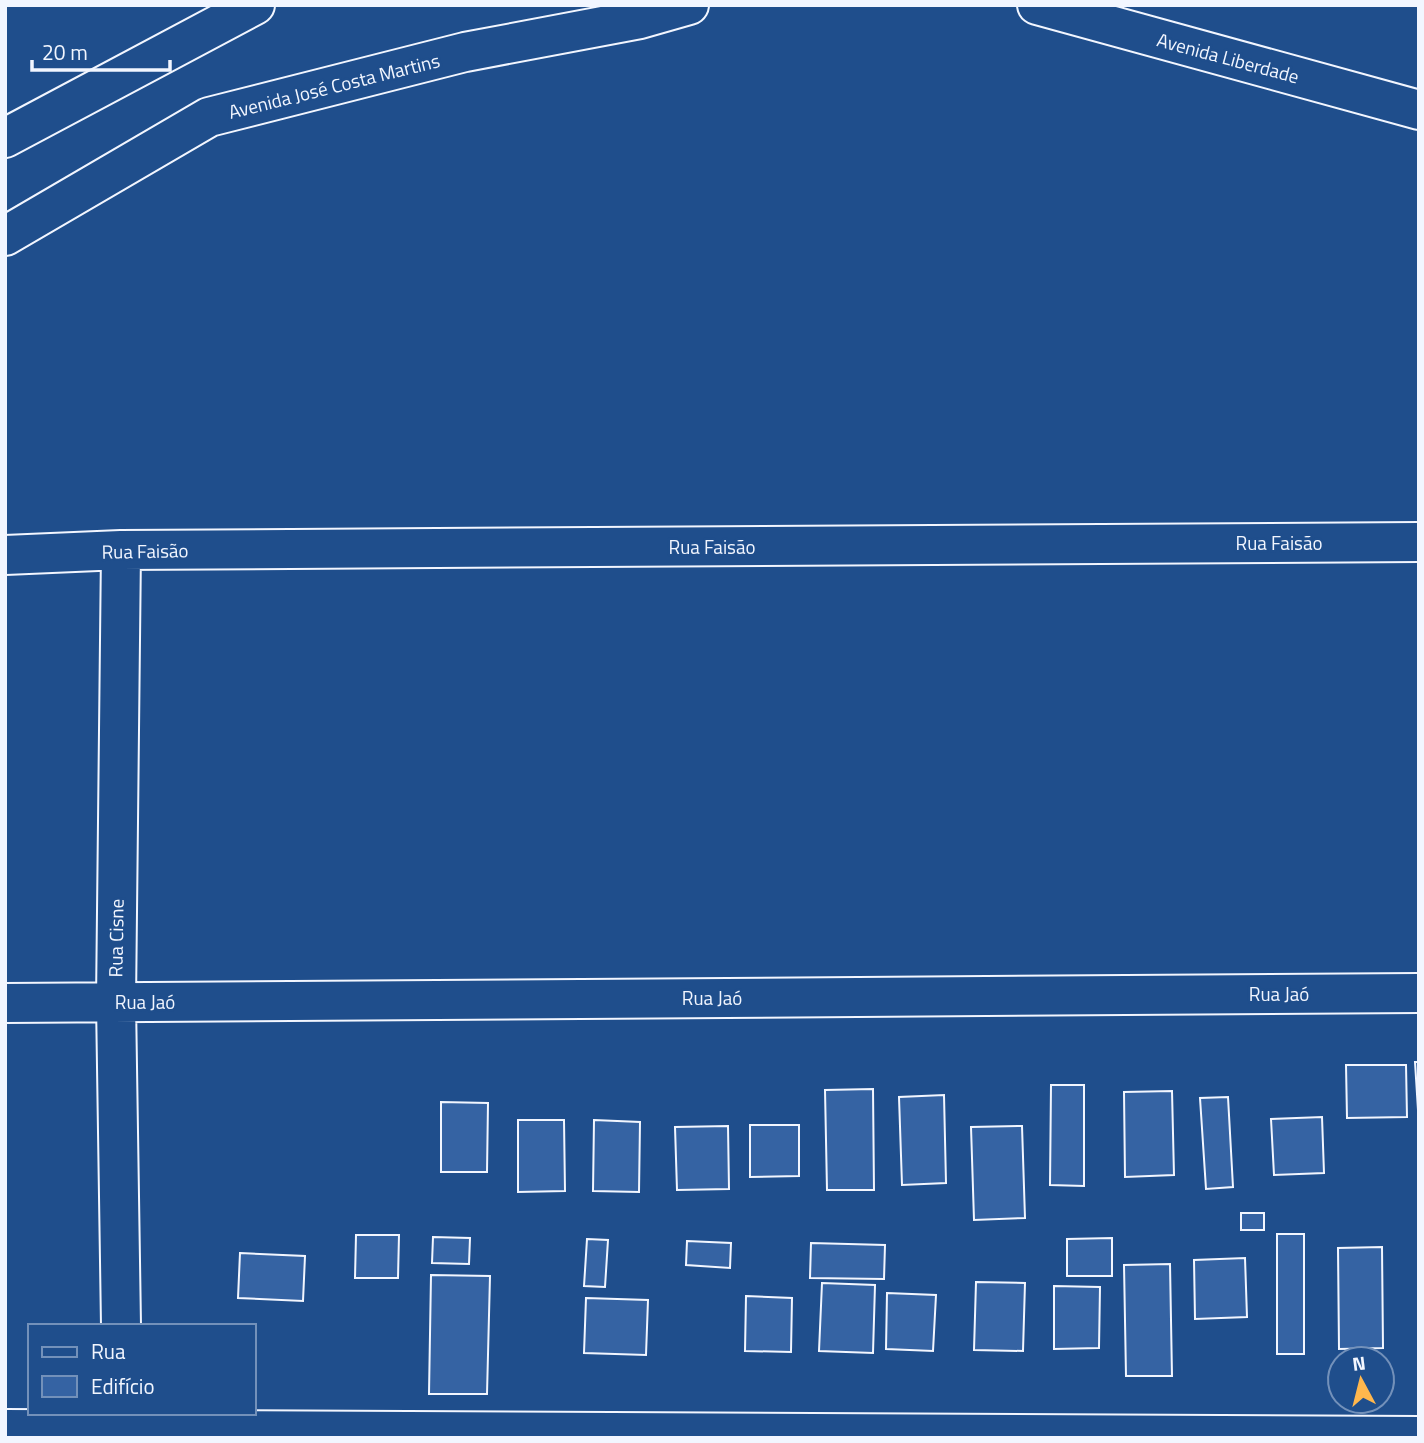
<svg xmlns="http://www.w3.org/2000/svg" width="1424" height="1443" font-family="'Titillium Web',sans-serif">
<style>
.building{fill:#3563a3;stroke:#f2f6ff;stroke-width:2}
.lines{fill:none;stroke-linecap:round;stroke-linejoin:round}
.street-casing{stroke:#f2f6ff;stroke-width:42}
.secondary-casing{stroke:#f2f6ff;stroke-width:42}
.street{stroke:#1f4e8c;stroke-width:38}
.secondary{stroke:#1f4e8c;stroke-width:38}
.labels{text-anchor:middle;stroke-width:5;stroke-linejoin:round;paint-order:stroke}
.street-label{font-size:19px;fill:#f2f6ff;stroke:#1f4e8c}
</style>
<rect width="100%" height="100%" fill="#1f4e8c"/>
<path class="building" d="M 1415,1062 L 1419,1062 L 1419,1126 Z
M 1346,1065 L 1406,1065 L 1407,1117 L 1347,1118 Z
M 1051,1085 L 1084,1085 L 1084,1186 L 1050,1185 Z
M 873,1089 L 874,1190 L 827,1190 L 825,1090 Z
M 1172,1091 L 1174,1175 L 1125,1177 L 1124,1092 Z
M 944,1095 L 946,1183 L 902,1185 L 899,1097 Z
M 1228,1097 L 1233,1187 L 1206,1189 L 1200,1098 Z
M 441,1102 L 488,1103 L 487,1172 L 441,1172 Z
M 1322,1117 L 1324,1173 L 1274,1175 L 1271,1119 Z
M 518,1120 L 564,1120 L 565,1191 L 518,1192 Z
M 594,1120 L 640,1122 L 639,1192 L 593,1191 Z
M 750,1125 L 799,1125 L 799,1176 L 750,1177 Z
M 728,1126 L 729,1189 L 677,1190 L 675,1127 Z
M 1022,1126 L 1025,1218 L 974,1220 L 971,1127 Z
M 1241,1213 L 1264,1213 L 1264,1230 L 1241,1230 Z
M 1277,1234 L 1304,1234 L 1304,1354 L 1277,1354 Z
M 356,1235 L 399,1235 L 398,1278 L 355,1278 Z
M 433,1237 L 470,1238 L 469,1264 L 432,1263 Z
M 1112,1238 L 1112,1276 L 1067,1276 L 1067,1239 Z
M 587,1239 L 608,1240 L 605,1287 L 584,1286 Z
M 687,1241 L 731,1243 L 730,1268 L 686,1265 Z
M 811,1243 L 885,1245 L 884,1279 L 810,1278 Z
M 1382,1247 L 1383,1348 L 1339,1349 L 1338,1248 Z
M 240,1253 L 305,1256 L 303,1301 L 238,1298 Z
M 1245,1258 L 1247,1317 L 1195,1319 L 1194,1260 Z
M 1170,1264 L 1172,1376 L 1126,1376 L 1124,1265 Z
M 431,1275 L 490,1276 L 487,1394 L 429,1394 Z
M 976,1282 L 1025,1283 L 1023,1351 L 974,1350 Z
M 822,1283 L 875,1285 L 873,1353 L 819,1351 Z
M 1054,1286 L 1100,1287 L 1099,1348 L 1054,1349 Z
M 887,1293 L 936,1295 L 933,1351 L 886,1349 Z
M 746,1296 L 792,1298 L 791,1352 L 745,1351 Z
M 586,1298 L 648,1300 L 646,1355 L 584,1353 Z"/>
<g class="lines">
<g class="street-casing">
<path id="street" d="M 121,550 L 116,1002 L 121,1326
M 5,555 L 121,550 L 1419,542
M 5,1003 L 1419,993
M 5,1429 L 1419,1436"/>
</g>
<g class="secondary-casing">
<path id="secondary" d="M 1037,5 L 1419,110
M 5,138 L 255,5
M 5,236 L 209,117 L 465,52 L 640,19 L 689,5"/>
</g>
<use href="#street" class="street"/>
<use href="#secondary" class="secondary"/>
</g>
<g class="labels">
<g class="street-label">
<text transform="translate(1228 58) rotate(15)" y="7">Avenida Liberdade</text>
<text transform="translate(334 86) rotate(-14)" y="7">Avenida José Costa Martins</text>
<text x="1279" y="550">Rua Faisão</text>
<text x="712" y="554">Rua Faisão</text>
<text transform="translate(145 551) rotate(-1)" y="7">Rua Faisão</text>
<text transform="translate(116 938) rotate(-89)" y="7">Rua Cisne</text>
<text x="1279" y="1001">Rua Jaó</text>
<text x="712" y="1005">Rua Jaó</text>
<text x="145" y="1009">Rua Jaó</text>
</g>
</g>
<rect width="1424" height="1443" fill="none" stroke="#f2f6ff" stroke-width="14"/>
<rect x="28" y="1324" width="228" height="91" fill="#1f4e8c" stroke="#7391ba" stroke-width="2"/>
<rect x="42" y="1347" width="35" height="10" fill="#1f4e8c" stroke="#7391ba" stroke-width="2"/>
<text x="91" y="1359" font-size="21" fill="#f2f6ff">Rua</text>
<rect x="42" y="1376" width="35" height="21" fill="#3563a3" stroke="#7391ba" stroke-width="2"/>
<text x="91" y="1394" font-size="21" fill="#f2f6ff">Edifício</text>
<g transform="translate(1361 1380) rotate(353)"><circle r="33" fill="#1f4e8c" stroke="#7391ba" stroke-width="2"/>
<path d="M0-5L12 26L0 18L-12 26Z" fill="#ffb74d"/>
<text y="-10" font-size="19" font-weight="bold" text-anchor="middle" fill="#f2f6ff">N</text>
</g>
<path d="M32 60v10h138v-10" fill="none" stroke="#f2f6ff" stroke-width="3.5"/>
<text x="42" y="60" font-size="21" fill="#f2f6ff" stroke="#1f4e8c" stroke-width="5" paint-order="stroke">20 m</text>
</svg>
